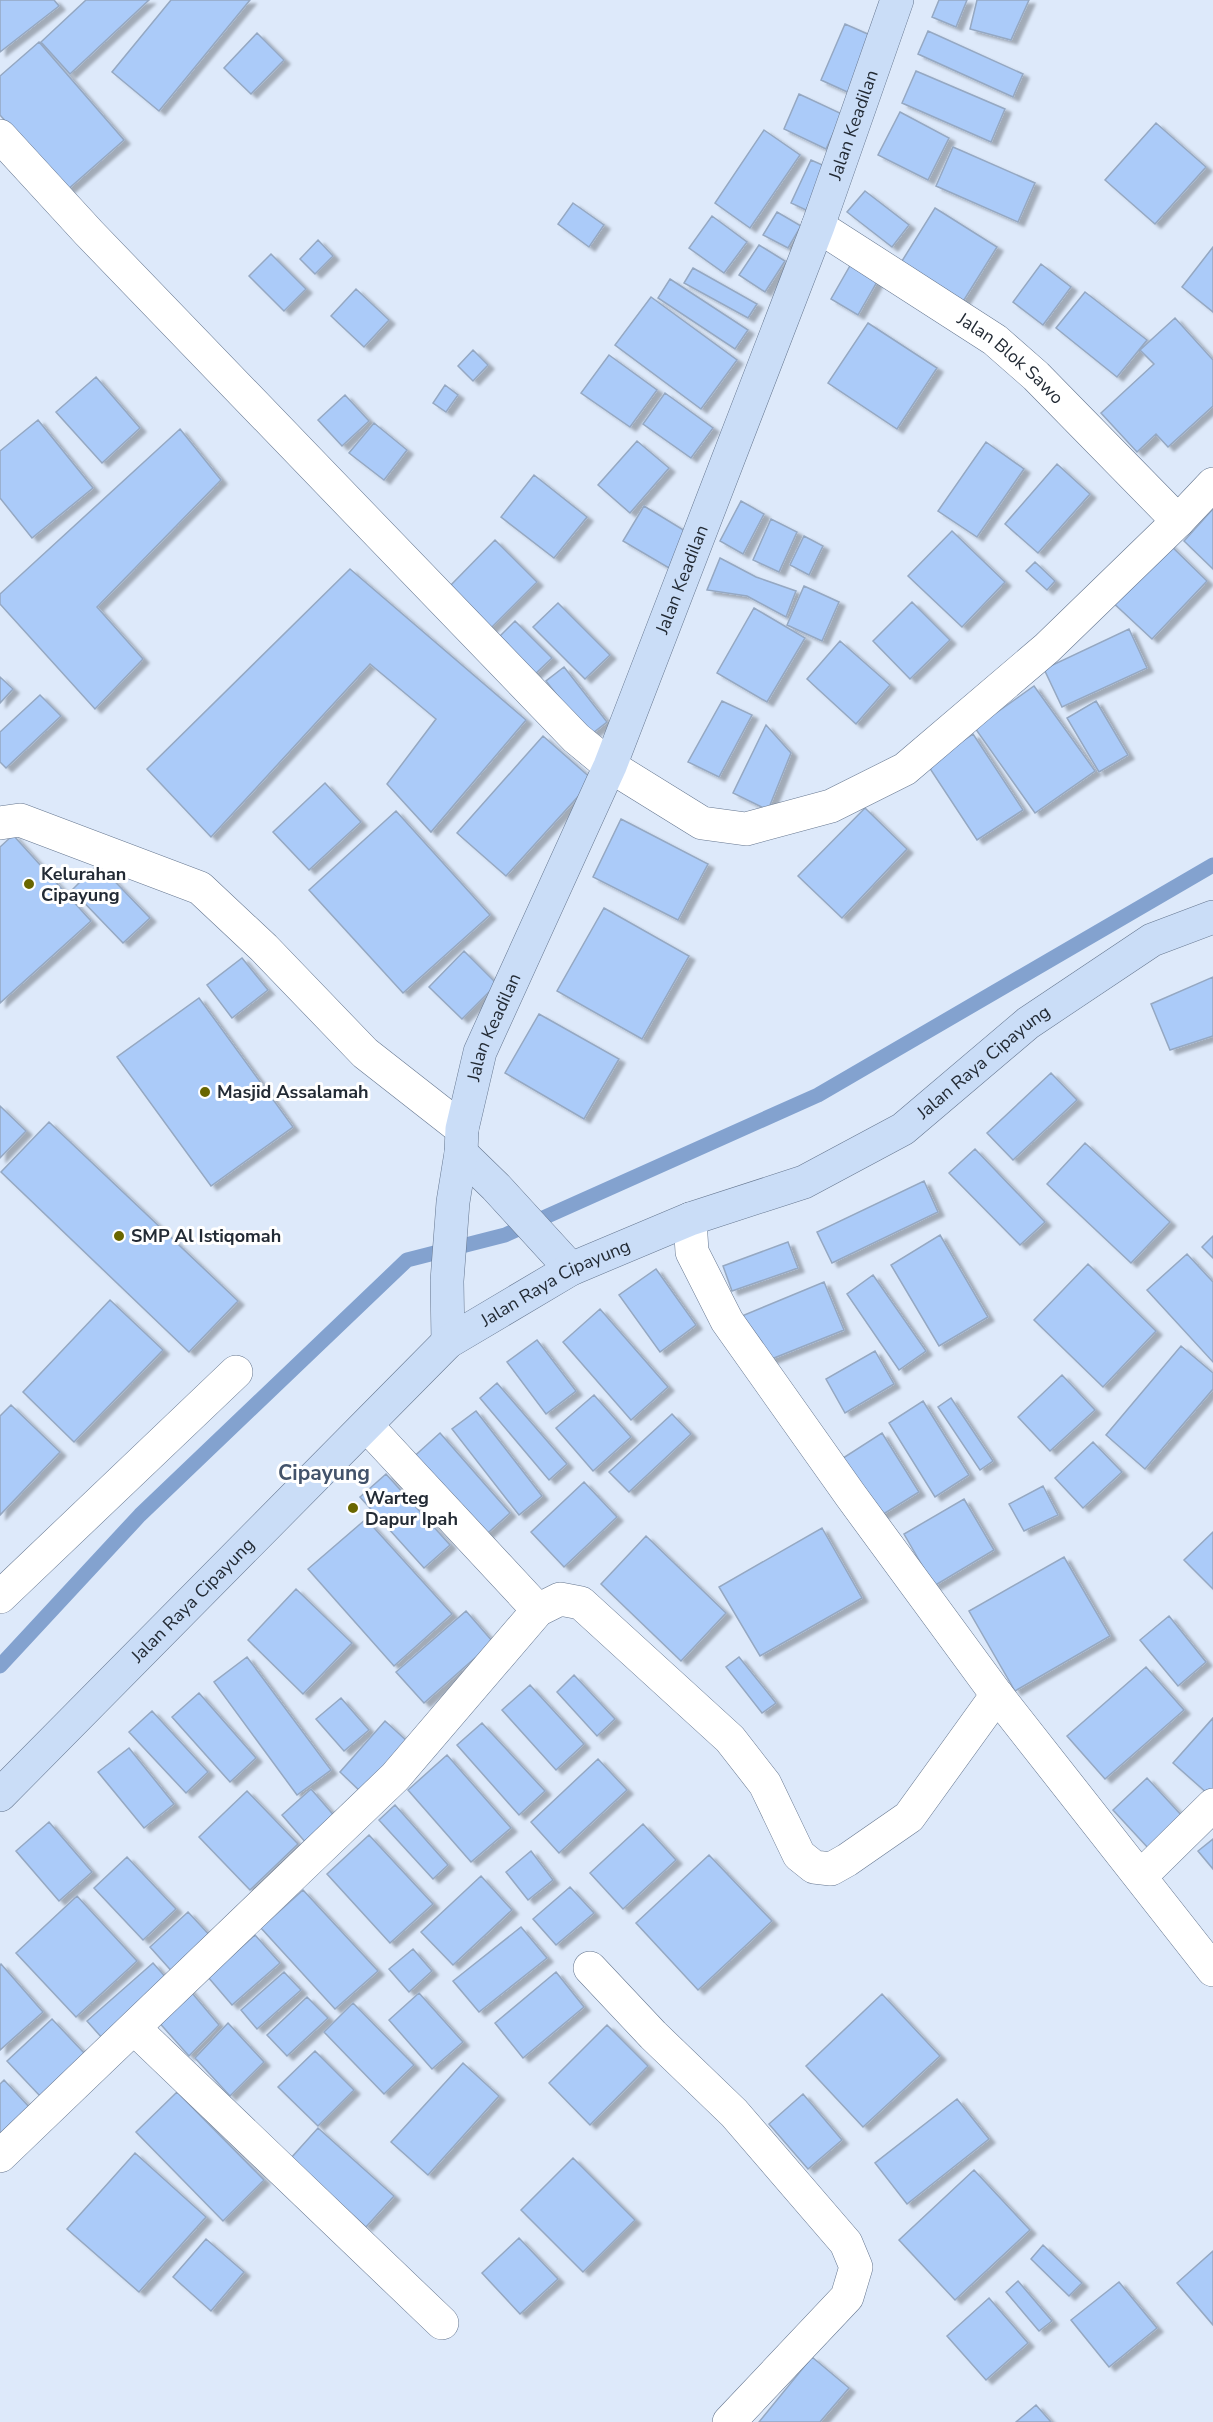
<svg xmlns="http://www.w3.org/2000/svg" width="1213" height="2422" font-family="'Nunito Sans',sans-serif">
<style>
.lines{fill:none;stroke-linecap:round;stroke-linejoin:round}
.stream{stroke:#83a2cf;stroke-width:15}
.building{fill:#abcbf9;stroke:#95a8c2;stroke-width:1.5;filter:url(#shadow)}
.minor-casing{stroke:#65768f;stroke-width:34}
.secondary-casing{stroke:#65768f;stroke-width:34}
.minor{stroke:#fff;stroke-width:33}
.secondary{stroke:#caddf7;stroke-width:33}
.poi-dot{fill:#696600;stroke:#fff;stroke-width:2}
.labels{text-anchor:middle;stroke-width:6;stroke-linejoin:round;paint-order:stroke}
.street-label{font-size:18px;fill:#232b35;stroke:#fff}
.poi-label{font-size:18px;font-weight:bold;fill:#232b35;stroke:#fff;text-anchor:start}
.quarter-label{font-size:21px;font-weight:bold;fill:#43536b;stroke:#fff}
</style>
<defs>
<filter id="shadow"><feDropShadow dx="6" dy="4" stdDeviation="1.5" flood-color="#0004"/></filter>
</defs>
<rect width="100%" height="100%" fill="#dde9fa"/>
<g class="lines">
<path class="stream" d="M 0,1666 L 140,1515 L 407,1260 L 505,1235 L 818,1095 L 1213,865"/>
</g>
<path class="building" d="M 0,0 L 54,0 L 59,6 L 0,52 Z
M 86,0 L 149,0 L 70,74 L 41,42 Z
M 171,0 L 250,0 L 159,111 L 112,72 Z
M 939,0 L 967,0 L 956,27 L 932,17 Z
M 977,0 L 1029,0 L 1011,40 L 970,29 Z
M 845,24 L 879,39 L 854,95 L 821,80 Z
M 928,31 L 1023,74 L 1013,97 L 918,54 Z
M 257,33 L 284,60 L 251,94 L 224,68 Z
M 39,42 L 124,140 L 66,191 L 0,115 L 0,76 Z
M 916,71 L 1005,109 L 991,142 L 902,103 Z
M 799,94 L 842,114 L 826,149 L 784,129 Z
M 900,112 L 949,138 L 928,180 L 878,155 Z
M 1156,123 L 1206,167 L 1155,224 L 1105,180 Z
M 764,130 L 800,155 L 750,228 L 715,203 Z
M 953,147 L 1035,183 L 1018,222 L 936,186 Z
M 811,160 L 827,167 L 806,210 L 791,203 Z
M 865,191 L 909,225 L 892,247 L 847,212 Z
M 573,203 L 604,225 L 589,247 L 558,224 Z
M 935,208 L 997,247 L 959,308 L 897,269 Z
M 777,212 L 801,226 L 788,248 L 763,235 Z
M 712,216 L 747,242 L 724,273 L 689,248 Z
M 318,240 L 333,256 L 315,274 L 300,259 Z
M 759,245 L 785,261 L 765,292 L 739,275 Z
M 1213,247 L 1213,312 L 1182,287 Z
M 271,254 L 306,289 L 284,311 L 249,276 Z
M 851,264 L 878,280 L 858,315 L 831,299 Z
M 1041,264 L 1071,287 L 1043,325 L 1013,302 Z
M 693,268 L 757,304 L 748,318 L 684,283 Z
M 670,279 L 748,330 L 735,349 L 658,298 Z
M 356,289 L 389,320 L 364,347 L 331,316 Z
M 1085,292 L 1147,340 L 1117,377 L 1056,328 Z
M 651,297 L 737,360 L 701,409 L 615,345 Z
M 1175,318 L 1213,360 L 1213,406 L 1168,447 L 1156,434 L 1137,452 L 1101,413 L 1154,364 L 1140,350 Z
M 868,323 L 937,368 L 897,429 L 828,383 Z
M 473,350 L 488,365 L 473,381 L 458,366 Z
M 609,355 L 657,390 L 630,427 L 581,393 Z
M 96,377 L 140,428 L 102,463 L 56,412 Z
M 445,385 L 458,395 L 446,412 L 433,403 Z
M 665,393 L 713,428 L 691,458 L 643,424 Z
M 345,395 L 369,421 L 342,446 L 318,420 Z
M 38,420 L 93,488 L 32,538 L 0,498 L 0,451 Z
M 374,423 L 407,450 L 384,480 L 349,453 Z
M 180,429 L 221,480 L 97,607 L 143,659 L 95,709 L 0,604 L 0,594 Z
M 637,441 L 669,468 L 630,513 L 598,485 Z
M 986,442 L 1024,469 L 977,537 L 938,511 Z
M 1057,464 L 1090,494 L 1038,553 L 1005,524 Z
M 534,475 L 587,517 L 554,558 L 501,517 Z
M 741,501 L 764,514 L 743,554 L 720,541 Z
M 644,506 L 690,534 L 669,568 L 623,541 Z
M 1213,509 L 1213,569 L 1184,541 Z
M 771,519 L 797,532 L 779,572 L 753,560 Z
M 952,531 L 1005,582 L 962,627 L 908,576 Z
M 804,536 L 823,546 L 809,575 L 790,565 Z
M 1164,539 L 1207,581 L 1152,639 L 1108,598 Z
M 495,540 L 537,582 L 489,630 L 447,589 Z
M 720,558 L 756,577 L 796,591 L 786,617 L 747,596 L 707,590 Z
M 1035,562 L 1055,581 L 1047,590 L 1026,571 Z
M 350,569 L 526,720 L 431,832 L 387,784 L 436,719 L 370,664 L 211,837 L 147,769 Z
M 804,586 L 839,602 L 822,641 L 787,625 Z
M 912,602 L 950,640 L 910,679 L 873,641 Z
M 558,603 L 610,655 L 585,679 L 533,627 Z
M 754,608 L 805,638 L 767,702 L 717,673 Z
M 515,621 L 552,658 L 532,677 L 495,641 Z
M 1129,629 L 1147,668 L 1062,707 L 1044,669 Z
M 840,641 L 890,685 L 856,724 L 807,679 Z
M 564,667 L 607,722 L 589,736 L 546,681 Z
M 0,677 L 13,689 L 0,703 Z
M 1034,686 L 1095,771 L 1035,813 L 975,728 Z
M 40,695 L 61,716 L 6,768 L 0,762 L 0,732 Z
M 722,701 L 752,715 L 719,777 L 688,762 Z
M 1096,701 L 1128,755 L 1099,772 L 1067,718 Z
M 766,725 L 791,753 L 768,810 L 733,793 Z
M 973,734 L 1023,810 L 977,840 L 927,764 Z
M 543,736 L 593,780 L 506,876 L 457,833 Z
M 325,783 L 361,822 L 309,870 L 273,832 Z
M 865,808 L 907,849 L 842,918 L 798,876 Z
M 396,811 L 490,915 L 403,993 L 309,890 Z
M 621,819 L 708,864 L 678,920 L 593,877 Z
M 13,835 L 91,921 L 0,1003 L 0,847 Z
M 98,864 L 150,918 L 123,943 L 72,890 Z
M 604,908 L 689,956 L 642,1039 L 557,991 Z
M 464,951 L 497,984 L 462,1019 L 429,987 Z
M 242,958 L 268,990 L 232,1018 L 207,985 Z
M 1213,977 L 1213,1036 L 1170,1050 L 1151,1004 Z
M 199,998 L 293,1127 L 211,1186 L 117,1057 Z
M 539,1014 L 619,1059 L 584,1119 L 505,1073 Z
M 1051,1073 L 1077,1100 L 1013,1160 L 987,1133 Z
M 0,1106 L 26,1131 L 0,1158 Z
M 49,1122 L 238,1301 L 189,1352 L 1,1172 Z
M 1085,1143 L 1170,1222 L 1131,1263 L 1047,1184 Z
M 975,1149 L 1045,1222 L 1020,1245 L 949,1173 Z
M 924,1181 L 938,1212 L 832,1263 L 817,1232 Z
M 940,1235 L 988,1317 L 939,1346 L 891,1265 Z
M 1213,1236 L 1213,1258 L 1202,1247 Z
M 788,1242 L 798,1268 L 732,1291 L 723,1266 Z
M 1187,1254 L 1213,1282 L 1213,1362 L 1147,1290 Z
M 1088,1264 L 1156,1331 L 1103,1387 L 1034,1320 Z
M 656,1269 L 696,1325 L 660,1352 L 619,1295 Z
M 873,1275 L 926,1351 L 899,1370 L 847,1294 Z
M 824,1282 L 844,1330 L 769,1360 L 737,1318 Z
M 110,1300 L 163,1350 L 74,1442 L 23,1392 Z
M 600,1309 L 668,1387 L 631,1420 L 563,1342 Z
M 537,1340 L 576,1391 L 546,1414 L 507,1362 Z
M 1181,1346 L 1213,1373 L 1213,1389 L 1145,1469 L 1106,1435 Z
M 875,1351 L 894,1384 L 845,1413 L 826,1379 Z
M 1062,1375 L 1095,1410 L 1050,1451 L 1018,1417 Z
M 497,1383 L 567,1464 L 549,1480 L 480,1398 Z
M 594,1395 L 631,1437 L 593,1471 L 556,1428 Z
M 951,1398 L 993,1461 L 980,1470 L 938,1407 Z
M 923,1401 L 969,1475 L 935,1497 L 889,1423 Z
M 11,1405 L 60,1452 L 0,1515 L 0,1416 Z
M 476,1411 L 542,1496 L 519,1515 L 452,1429 Z
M 672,1414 L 691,1434 L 629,1492 L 609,1472 Z
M 440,1433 L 510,1513 L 479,1541 L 409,1461 Z
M 882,1433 L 919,1492 L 877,1518 L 840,1460 Z
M 1093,1442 L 1122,1472 L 1083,1508 L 1055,1478 Z
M 386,1474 L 450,1545 L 424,1568 L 360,1497 Z
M 584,1482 L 617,1517 L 564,1567 L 531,1532 Z
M 1043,1486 L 1058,1515 L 1024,1531 L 1009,1504 Z
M 964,1499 L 994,1550 L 934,1586 L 904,1534 Z
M 366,1519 L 452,1614 L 394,1666 L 308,1569 Z
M 822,1528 L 862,1598 L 760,1656 L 719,1587 Z
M 1213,1532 L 1213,1589 L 1184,1560 Z
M 646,1536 L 726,1613 L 681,1661 L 601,1584 Z
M 1064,1557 L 1110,1636 L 1015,1691 L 969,1611 Z
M 296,1589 L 352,1643 L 303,1694 L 248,1640 Z
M 466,1611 L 493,1642 L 424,1703 L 396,1672 Z
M 1169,1616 L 1206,1662 L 1178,1686 L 1140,1640 Z
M 247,1657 L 331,1770 L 297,1795 L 214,1682 Z
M 739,1657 L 776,1703 L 762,1713 L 726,1667 Z
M 1146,1667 L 1184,1710 L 1105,1779 L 1067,1736 Z
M 574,1675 L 615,1719 L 597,1736 L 557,1692 Z
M 530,1685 L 584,1744 L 556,1770 L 502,1710 Z
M 199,1693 L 256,1758 L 230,1782 L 172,1717 Z
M 341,1698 L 369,1730 L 344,1751 L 316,1719 Z
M 152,1711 L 208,1772 L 186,1793 L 129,1732 Z
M 1213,1718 L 1213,1789 L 1208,1794 L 1173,1763 Z
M 385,1721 L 408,1742 L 362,1793 L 340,1772 Z
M 482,1723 L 545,1791 L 519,1815 L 457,1745 Z
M 129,1748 L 174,1804 L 144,1828 L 98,1772 Z
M 447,1755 L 511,1828 L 471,1862 L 408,1790 Z
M 598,1759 L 627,1790 L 559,1853 L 531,1822 Z
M 1147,1778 L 1183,1817 L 1149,1849 L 1113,1810 Z
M 311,1789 L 337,1819 L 307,1844 L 282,1815 Z
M 247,1791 L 298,1844 L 250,1890 L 199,1837 Z
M 395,1805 L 448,1865 L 433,1879 L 379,1820 Z
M 49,1822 L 92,1872 L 59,1901 L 16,1851 Z
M 643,1824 L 676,1860 L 623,1909 L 590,1873 Z
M 369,1835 L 433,1904 L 390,1943 L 327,1874 Z
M 1213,1839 L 1213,1869 L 1198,1851 Z
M 531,1851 L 553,1880 L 528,1900 L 506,1872 Z
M 709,1855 L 772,1921 L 698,1990 L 636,1923 Z
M 127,1857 L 176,1909 L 143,1940 L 94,1888 Z
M 481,1876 L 512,1910 L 453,1965 L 421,1932 Z
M 570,1887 L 594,1913 L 556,1945 L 533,1919 Z
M 303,1890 L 378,1971 L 335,2009 L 261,1928 Z
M 77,1896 L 137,1961 L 76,2017 L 16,1953 Z
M 188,1912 L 214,1940 L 176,1976 L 150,1947 Z
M 521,1927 L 547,1958 L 479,2012 L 453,1981 Z
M 255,1935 L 280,1963 L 232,2005 L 208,1977 Z
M 413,1949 L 432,1971 L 409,1992 L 389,1969 Z
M 153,1963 L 169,1981 L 103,2039 L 87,2021 Z
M 1,1964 L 43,2012 L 0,2050 L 0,1966 Z
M 284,1972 L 301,1990 L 257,2029 L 241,2010 Z
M 556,1972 L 584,2007 L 523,2058 L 495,2023 Z
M 187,1987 L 219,2025 L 189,2056 L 156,2019 Z
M 419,1993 L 463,2042 L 432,2069 L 389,2020 Z
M 882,1994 L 940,2056 L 863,2127 L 806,2066 Z
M 307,1997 L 328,2018 L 287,2056 L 267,2035 Z
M 353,2003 L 414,2065 L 384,2094 L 324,2032 Z
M 52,2019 L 85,2054 L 40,2096 L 7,2061 Z
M 228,2023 L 264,2062 L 230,2096 L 195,2058 Z
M 607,2025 L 648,2066 L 590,2125 L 549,2083 Z
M 315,2051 L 354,2090 L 318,2126 L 278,2087 Z
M 463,2063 L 499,2096 L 428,2175 L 391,2142 Z
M 4,2080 L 31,2109 L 0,2138 L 0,2084 Z
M 177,2092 L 264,2180 L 223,2221 L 136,2132 Z
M 803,2094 L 842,2140 L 808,2169 L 769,2124 Z
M 957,2099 L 989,2139 L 907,2204 L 875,2163 Z
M 318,2128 L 394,2196 L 366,2227 L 291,2158 Z
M 135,2153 L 206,2217 L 139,2292 L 67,2229 Z
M 573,2158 L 635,2220 L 583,2272 L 521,2210 Z
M 974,2170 L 1030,2230 L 955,2300 L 899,2240 Z
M 519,2238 L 558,2279 L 520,2314 L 482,2273 Z
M 206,2239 L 244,2272 L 211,2311 L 173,2277 Z
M 1043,2245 L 1082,2283 L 1069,2296 L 1031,2259 Z
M 1213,2251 L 1213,2325 L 1177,2283 Z
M 1018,2281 L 1052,2321 L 1039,2331 L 1006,2292 Z
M 1119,2282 L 1157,2328 L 1109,2367 L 1071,2320 Z
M 989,2298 L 1028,2343 L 986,2380 L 947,2336 Z
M 812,2357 L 849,2388 L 820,2422 L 759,2422 Z
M 1036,2405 L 1051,2422 L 1016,2422 Z"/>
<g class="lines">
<g class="minor-casing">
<g id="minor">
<path d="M 0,136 L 89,233 L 576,738 L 610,766 L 702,823 L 746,829 L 831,806 L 905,769 L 1047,648 L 1178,521 L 1213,484"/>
<path id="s1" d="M 818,226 L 995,340 L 1036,376 L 1178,521"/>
<path d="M 0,823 L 20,820 L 200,888 L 264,948 L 365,1053 L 462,1129"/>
<path d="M 690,1219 L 692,1252 L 727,1321 L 851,1496 L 997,1695 L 1213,1970"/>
<path d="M 367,1426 L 538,1610"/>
<path d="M 0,1597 L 236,1372"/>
<path d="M 1141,1876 L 1213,1805"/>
<path d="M 590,1968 L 653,2035 L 734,2113 L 846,2243 L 856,2267 L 847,2297 L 729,2422"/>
<path d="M 134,2028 L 442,2323"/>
<path d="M 0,2156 L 395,1777 L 538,1610 L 560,1599 L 581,1603 L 730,1739 L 765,1784 L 799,1855 L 814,1867 L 831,1869 L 847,1860 L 909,1817 L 997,1695"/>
</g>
</g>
<g class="secondary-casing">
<g id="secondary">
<path d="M 461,1153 L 496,1187 L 571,1269"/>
<path id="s2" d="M 448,1342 L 447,1281 L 453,1202 L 461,1153 L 462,1129 L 480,1052 L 610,766 L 818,226 L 897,0"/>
<path id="s3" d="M 0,1795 L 448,1342 L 571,1269 L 690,1219 L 804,1182 L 903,1129 L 1028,1023 L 1152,940 L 1213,917"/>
</g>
</g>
<use href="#minor" class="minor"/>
<use href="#secondary" class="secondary"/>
</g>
<g class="poi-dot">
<circle cx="29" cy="884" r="6"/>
<circle cx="205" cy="1092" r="6"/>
<circle cx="119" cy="1236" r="6"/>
<circle cx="353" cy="1508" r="6"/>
</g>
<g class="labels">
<g class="street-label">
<text dy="6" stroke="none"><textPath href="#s2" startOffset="1293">Jalan Keadilan</textPath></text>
<text dy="6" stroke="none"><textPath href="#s1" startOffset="234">Jalan Blok Sawo</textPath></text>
<text dy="6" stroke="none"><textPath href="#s2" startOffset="807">Jalan Keadilan</textPath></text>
<text dy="6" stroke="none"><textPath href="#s2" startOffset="321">Jalan Keadilan</textPath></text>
<text dy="6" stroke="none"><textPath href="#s3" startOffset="1246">Jalan Raya Cipayung</textPath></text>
<text dy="6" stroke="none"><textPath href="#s3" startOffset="760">Jalan Raya Cipayung</textPath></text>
<text dy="6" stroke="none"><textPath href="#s3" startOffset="274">Jalan Raya Cipayung</textPath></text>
</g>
<g class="poi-label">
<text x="41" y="880">Kelurahan<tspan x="41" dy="21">Cipayung</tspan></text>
<text x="217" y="1098">Masjid Assalamah</text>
<text x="131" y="1242">SMP Al Istiqomah</text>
<text x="365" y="1504">Warteg<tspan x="365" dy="21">Dapur Ipah</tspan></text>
</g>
<g class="quarter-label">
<text x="324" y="1480">Cipayung</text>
</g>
</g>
</svg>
